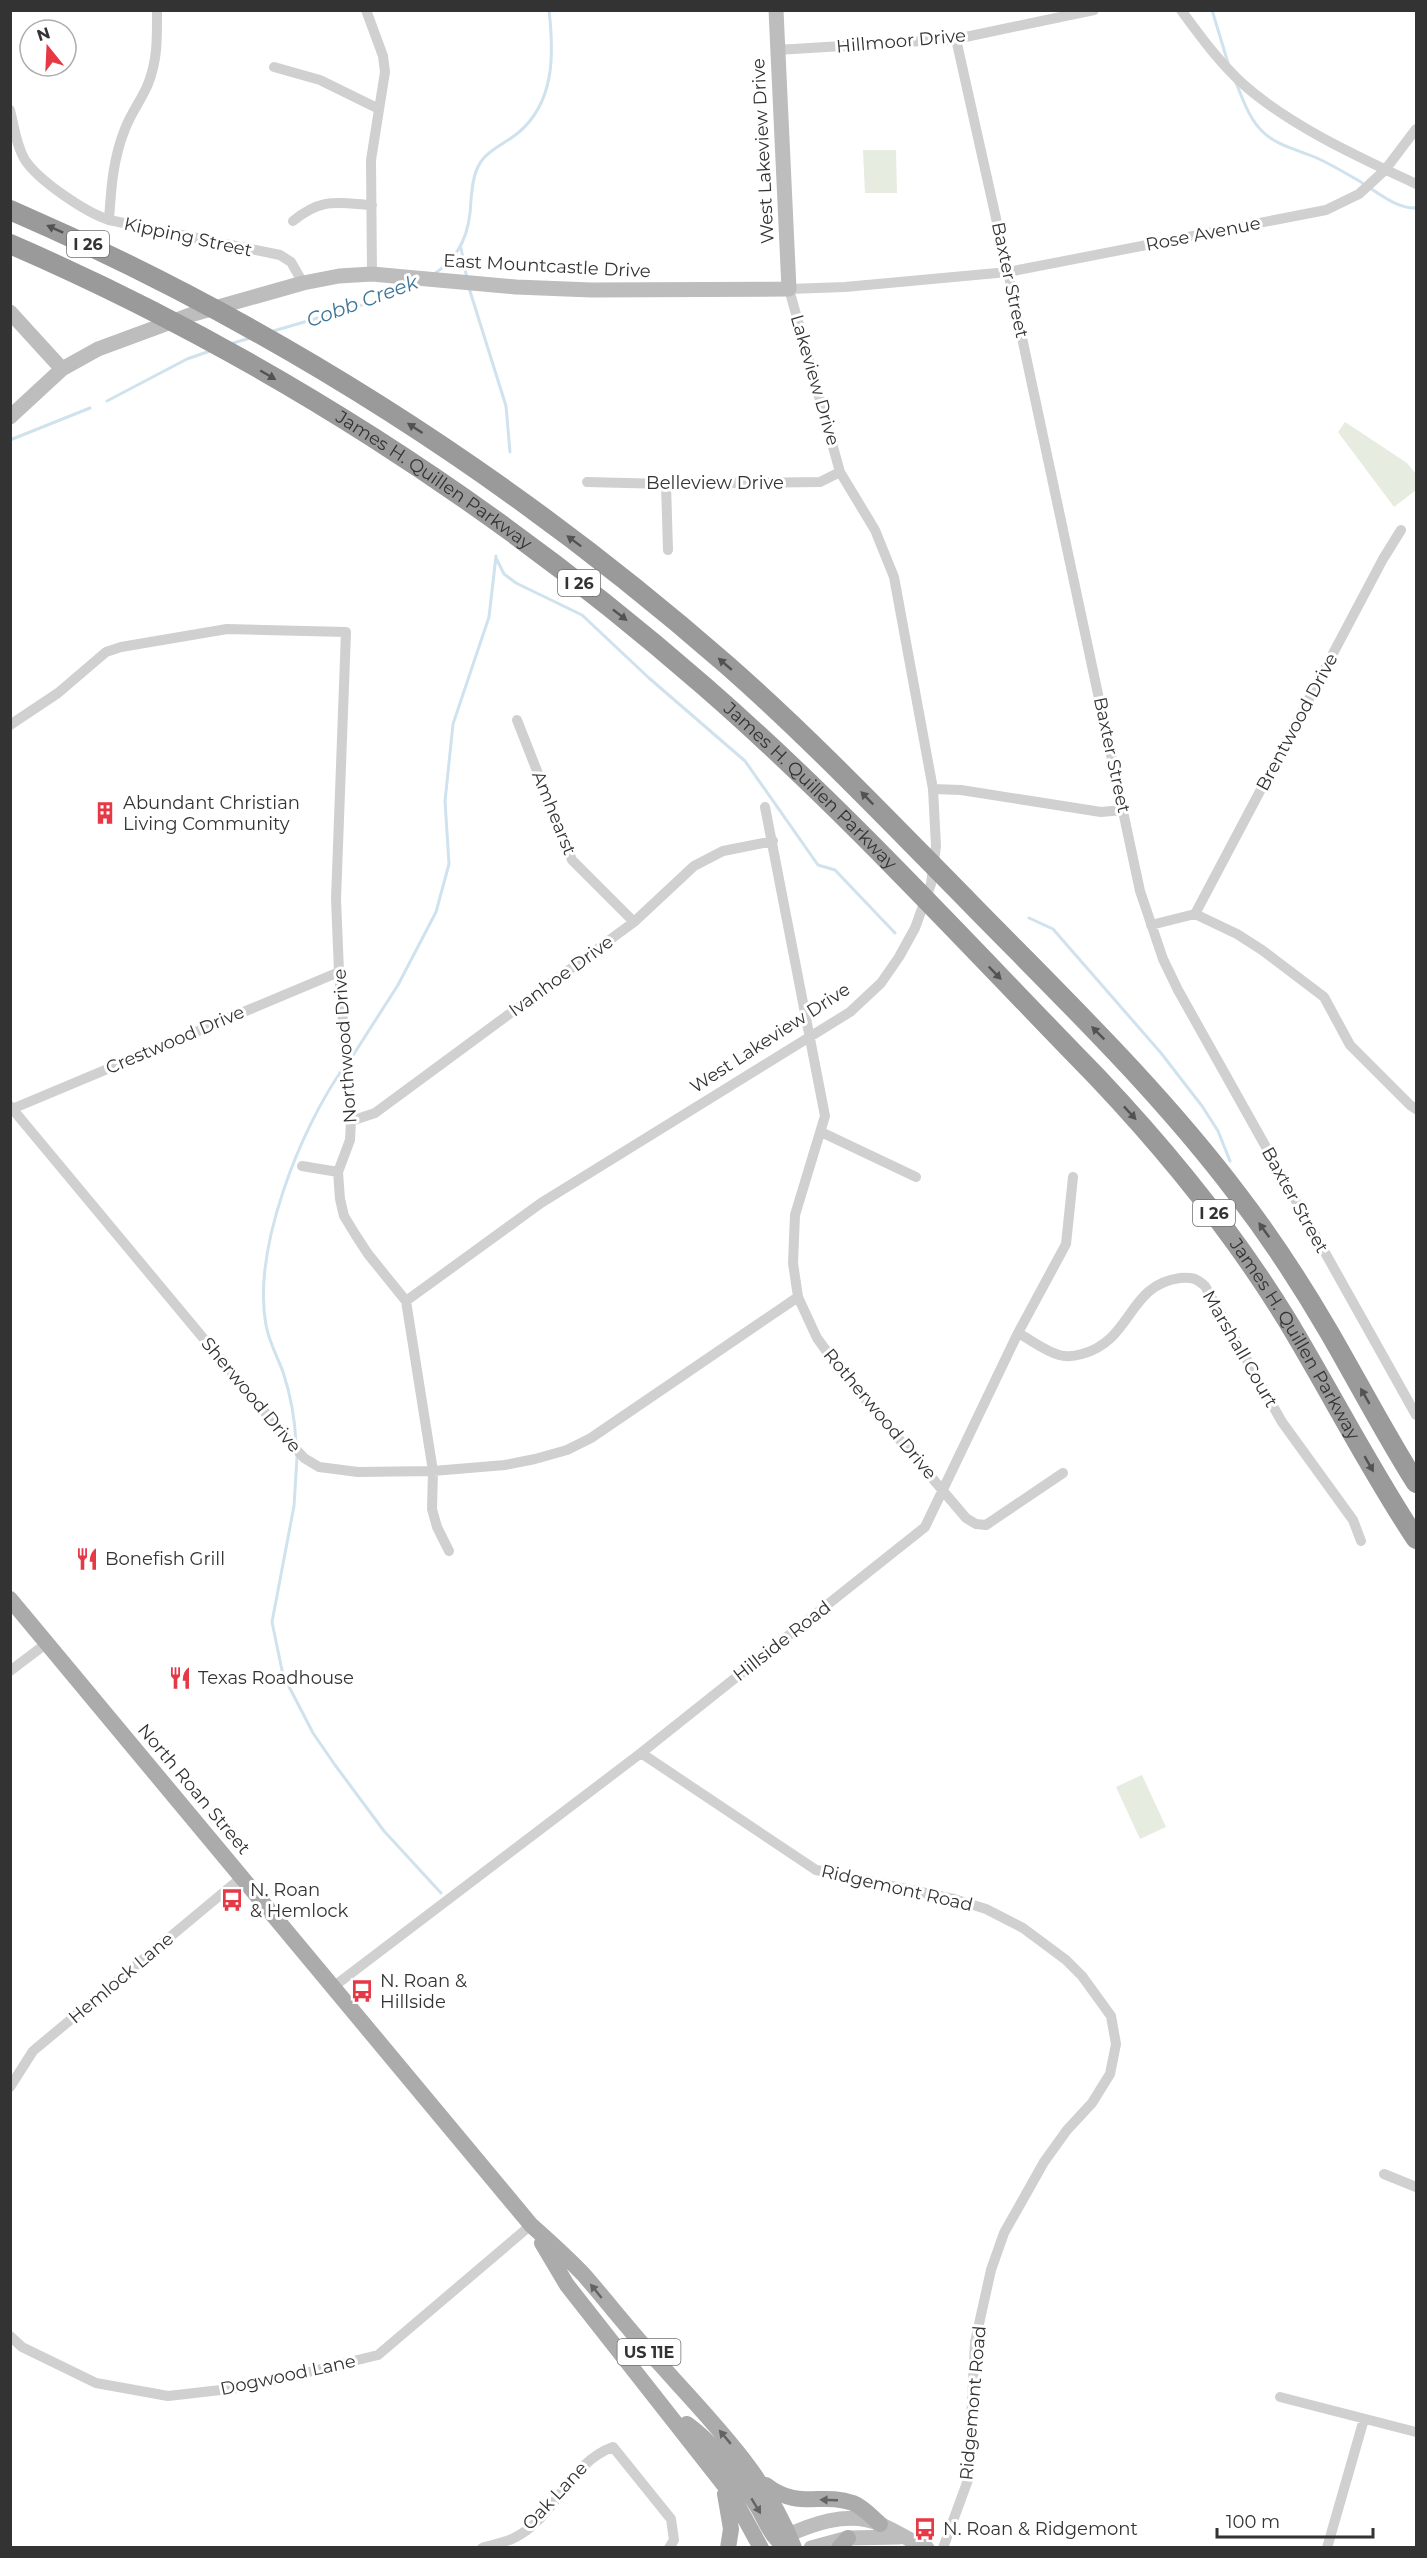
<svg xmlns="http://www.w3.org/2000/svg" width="1427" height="2558" font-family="Montserrat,sans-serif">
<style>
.green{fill:#e6ecdf}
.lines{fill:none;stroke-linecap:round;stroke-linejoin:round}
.stream{stroke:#cfe2ee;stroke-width:3}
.street{stroke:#d0d0d0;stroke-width:10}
.secondary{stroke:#bdbdbd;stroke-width:15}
.primary{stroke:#ababab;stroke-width:16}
.highway{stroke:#9a9a9a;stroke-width:20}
.oneway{fill:#525252}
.oneway2{fill:#636363}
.labels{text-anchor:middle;stroke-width:6;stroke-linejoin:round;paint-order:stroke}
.shield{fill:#fff;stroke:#707070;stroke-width:1.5}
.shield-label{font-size:16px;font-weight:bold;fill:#333}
.street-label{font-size:18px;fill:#333;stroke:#fff}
.poi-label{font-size:18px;fill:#333;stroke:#fff;text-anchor:start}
.water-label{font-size:20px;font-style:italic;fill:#3f7597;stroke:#fff}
</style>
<rect width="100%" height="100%" fill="#fff"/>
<path class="green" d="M 863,150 L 896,150 L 897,193 L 865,193 Z
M 1345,422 L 1407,463 L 1416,474 L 1416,490 L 1394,507 L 1338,432 Z
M 1142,1775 L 1166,1827 L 1140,1839 L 1116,1787 Z"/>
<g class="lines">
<path class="stream" d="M 1212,10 L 1228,63
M 1236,83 C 1243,99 1249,119 1263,132 C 1277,146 1299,150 1317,158 C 1330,164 1342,171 1354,178 C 1373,188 1394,209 1416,208
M 461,248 L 467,279
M 434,274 C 461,256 470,232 471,200 C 472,189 473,175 479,165 C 486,151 506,143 518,133 C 555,102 554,54 549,10
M 469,288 L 506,406 L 510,452
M 270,332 L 369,303 L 415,284
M 230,344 L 250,338
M 107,401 L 187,359 L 210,351
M 10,440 L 90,408
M 496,558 L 504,574 L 516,583 L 582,615 L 649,678 L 745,761 L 818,865 L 835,870 L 895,933
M 1029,918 L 1053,929 L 1161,1053 L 1202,1106 L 1218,1131 L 1230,1161
M 350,1060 L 398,985 L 436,912 L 449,864 L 445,801 L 453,724 L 489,617 L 496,556
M 296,1444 C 295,1419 291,1396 283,1372 C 277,1356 269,1342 266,1325 C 252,1250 300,1129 344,1067
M 297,1457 L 294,1506 L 272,1622 L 283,1675 L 313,1733 L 335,1765 L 384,1831 L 441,1893"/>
<path class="street" d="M 366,10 L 383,56 L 385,72 L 371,160 L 372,274
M 1181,10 C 1200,36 1219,62 1243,84 C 1290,126 1359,157 1416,184
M 956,39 L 1008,272 L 1140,891 L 1163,959 L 1178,990 L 1416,1415
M 777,50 L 956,39 L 1094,10
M 274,67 L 320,80 L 379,109
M 10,110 C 14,126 16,145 25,160 C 39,181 85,212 109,220 L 280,255 L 291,262 L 303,283
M 109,220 C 111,189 113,158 125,129 C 131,113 142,99 148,84 C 158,59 157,36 157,10
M 293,221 C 322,197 337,203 372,205
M 587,482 L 666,484 L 820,482 L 840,472
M 666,484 L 668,550
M 517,720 L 572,860 L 634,922
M 10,725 L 58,693 L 106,652 L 121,647 L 227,629 L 346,632 L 336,899 L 339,972 L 351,1121 L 350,1140 L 338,1172 L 340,1199 L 344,1216 L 355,1234 L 368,1254 L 406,1301 L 433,1471 L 432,1509 L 437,1527 L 449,1551
M 933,789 L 961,790 L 1101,812 L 1123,810
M 765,807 L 825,1116 L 795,1215 L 793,1263 L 798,1297 L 817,1338 L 838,1367 L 966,1518 L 976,1524 L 986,1525 L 1063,1473
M 1195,914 L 1383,559 L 1401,530
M 1151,925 L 1195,914 L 1237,934 L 1262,950 L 1324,997 L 1350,1045 L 1410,1105 L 1416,1109
M 10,1106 L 288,1440 L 304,1458 L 319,1467 L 358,1472 L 433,1471 L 505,1465 L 535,1459 L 567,1450 L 591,1438 L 798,1297
M 12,1109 L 339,972
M 351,1121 L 375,1113 L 634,922 L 694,866 L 723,851 L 773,841
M 821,1132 L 916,1177
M 302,1166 L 338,1172
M 406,1301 L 541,1203 L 850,1012 L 881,983 L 899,957 L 915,928 L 931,884 L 936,846 L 933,789 L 894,577 L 875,530 L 840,472 L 789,289 L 845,287 L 1008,272 L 1326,210 L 1359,194 L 1385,170 L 1416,129
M 1018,1333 C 1031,1340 1045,1351 1059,1355 C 1066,1357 1075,1356 1082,1354 C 1133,1340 1127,1285 1180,1278 C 1192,1277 1196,1278 1205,1286 L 1282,1422 L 1353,1520 L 1361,1541
M 10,1671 L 47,1643
M 641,1753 L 816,1870 L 954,1899 L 986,1909 L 1023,1928 L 1066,1960 L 1082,1976 L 1111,2016 L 1116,2044 L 1110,2074 L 1092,2103 L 1067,2130 L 1044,2162 L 1004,2233 L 991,2270 L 975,2342 L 968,2480 L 943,2548
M 333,1987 L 641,1753 L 925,1527 L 1018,1333 L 1066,1244 L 1073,1177
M 10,2087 L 33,2051 L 242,1877
M 1384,2174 L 1416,2187
M 10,2336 L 22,2347 L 96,2383 L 168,2396 L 247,2387 L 378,2355 L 531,2225
M 1280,2397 L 1416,2432
M 482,2548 C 492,2545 504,2543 514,2538 C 556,2518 568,2463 613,2447 L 671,2519 L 674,2540 L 669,2548
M 1327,2548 L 1364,2419"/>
<path class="secondary" d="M 10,312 L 62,369
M 10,417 L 62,369 L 98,349 L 190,315 L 303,283 L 339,276 L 372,274 L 516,287 L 591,290 L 789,289 L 776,10
M 779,2539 C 809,2525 848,2509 882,2525 C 897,2532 911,2541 927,2548
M 811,2548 L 848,2538 L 899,2537"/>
<path class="primary" d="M 10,1599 L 531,2225 C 549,2241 567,2257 584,2275 C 610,2305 634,2336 661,2365 C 712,2423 766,2474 794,2548
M 542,2243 L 567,2285 L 732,2495 L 761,2548
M 687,2424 C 715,2444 739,2477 757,2506 C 766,2521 771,2537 786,2548
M 766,2485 C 798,2510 821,2492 853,2503 C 863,2507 872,2517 880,2524
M 725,2494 L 731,2529 L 728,2548
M 839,2548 L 848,2538"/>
<g class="highway">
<path d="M 10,210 C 271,323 513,478 727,665 C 812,740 890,822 969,902 C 1062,997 1158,1089 1238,1195 C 1271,1238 1301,1284 1329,1332 C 1358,1382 1385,1434 1416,1483"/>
<path id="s1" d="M 10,244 C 262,353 497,505 704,686 C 843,807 968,945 1097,1077 C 1168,1152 1233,1232 1287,1320 C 1331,1393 1369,1468 1416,1539"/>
</g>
</g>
<defs><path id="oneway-solid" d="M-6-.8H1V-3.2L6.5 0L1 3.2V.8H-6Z" transform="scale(1.5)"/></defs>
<g class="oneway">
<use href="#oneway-solid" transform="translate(55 229) rotate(-156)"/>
<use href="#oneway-solid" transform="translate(268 375) rotate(30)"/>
<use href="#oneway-solid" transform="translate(415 428) rotate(-147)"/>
<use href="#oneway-solid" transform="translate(574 541) rotate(-143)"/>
<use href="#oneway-solid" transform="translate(620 615) rotate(38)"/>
<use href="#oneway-solid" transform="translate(725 664) rotate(-139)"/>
<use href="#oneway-solid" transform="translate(867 798) rotate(-134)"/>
<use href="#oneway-solid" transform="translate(995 973) rotate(46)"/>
<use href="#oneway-solid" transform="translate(1098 1033) rotate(-135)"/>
<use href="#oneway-solid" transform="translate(1130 1113) rotate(47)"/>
<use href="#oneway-solid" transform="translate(1264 1230) rotate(-126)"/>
<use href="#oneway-solid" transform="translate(1365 1396) rotate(-120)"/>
<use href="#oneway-solid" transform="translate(1369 1464) rotate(60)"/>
</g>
<g class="oneway2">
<use href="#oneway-solid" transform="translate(596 2291) rotate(-129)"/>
<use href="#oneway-solid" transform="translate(725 2437) rotate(-130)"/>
<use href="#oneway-solid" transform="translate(829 2500) rotate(-178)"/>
<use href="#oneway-solid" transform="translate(756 2506) rotate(59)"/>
</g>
<defs>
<g id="building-bare" transform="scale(1.8)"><path d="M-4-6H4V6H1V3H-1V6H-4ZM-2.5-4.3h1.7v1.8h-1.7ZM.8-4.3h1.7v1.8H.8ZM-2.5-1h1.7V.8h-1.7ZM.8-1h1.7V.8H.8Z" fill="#e63946" stroke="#fff" stroke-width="2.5" paint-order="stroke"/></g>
<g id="restaurant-bare" transform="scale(1.8)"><path d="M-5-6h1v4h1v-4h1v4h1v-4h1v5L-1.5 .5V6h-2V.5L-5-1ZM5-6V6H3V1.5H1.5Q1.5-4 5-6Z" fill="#e63946" stroke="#fff" stroke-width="2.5" paint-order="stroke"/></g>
<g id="bus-bare" transform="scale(1.8)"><path d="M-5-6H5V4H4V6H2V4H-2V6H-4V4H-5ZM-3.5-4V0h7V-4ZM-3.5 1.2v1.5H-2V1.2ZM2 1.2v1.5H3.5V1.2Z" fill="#e63946" stroke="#fff" stroke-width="2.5" paint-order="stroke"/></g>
</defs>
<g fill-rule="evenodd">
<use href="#building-bare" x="105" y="813"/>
<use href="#restaurant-bare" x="87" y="1559"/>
<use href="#restaurant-bare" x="180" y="1678"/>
<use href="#bus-bare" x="232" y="1900"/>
<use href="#bus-bare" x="362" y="1991"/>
<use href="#bus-bare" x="925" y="2529"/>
</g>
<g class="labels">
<g class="shield">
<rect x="67" y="231" width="42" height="26" rx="4.5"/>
<rect x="558" y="570" width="42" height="26" rx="4.5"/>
<rect x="1193" y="1200" width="42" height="26" rx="4.5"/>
<rect x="617.5" y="2339" width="63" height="26" rx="4.5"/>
</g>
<g class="shield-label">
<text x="88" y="250">I 26</text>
<text x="579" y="589">I 26</text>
<text x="1214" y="1219">I 26</text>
<text x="649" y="2358">US 11E</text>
</g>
<g class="street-label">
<text transform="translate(901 41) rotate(-5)" y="6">Hillmoor Drive</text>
<text transform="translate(763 151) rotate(-93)" y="6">West Lakeview Drive</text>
<text transform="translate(1203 234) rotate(-11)" y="6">Rose Avenue</text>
<text transform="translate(188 237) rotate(12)" y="6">Kipping Street</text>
<text transform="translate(547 266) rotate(3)" y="6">East Mountcastle Drive</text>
<text transform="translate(1010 280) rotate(78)" y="6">Baxter Street</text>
<text transform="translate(815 380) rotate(74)" y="6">Lakeview Drive</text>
<text dy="6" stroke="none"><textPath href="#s1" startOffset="486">James H. Quillen Parkway</textPath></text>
<text x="715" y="489">Belleview Drive</text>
<text transform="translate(1297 722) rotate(-62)" y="6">Brentwood Drive</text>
<text transform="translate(1112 755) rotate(78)" y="6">Baxter Street</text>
<text dy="6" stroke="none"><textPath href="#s1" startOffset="972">James H. Quillen Parkway</textPath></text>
<text transform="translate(554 813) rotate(68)" y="6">Amhearst</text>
<text transform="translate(561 976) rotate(-36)" y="6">Ivanhoe Drive</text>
<text transform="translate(770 1038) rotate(-33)" y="6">West Lakeview Drive</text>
<text transform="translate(175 1040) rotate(-23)" y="6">Crestwood Drive</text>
<text transform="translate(345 1046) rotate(-94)" y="6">Northwood Drive</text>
<text transform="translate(1295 1200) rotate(61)" y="6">Baxter Street</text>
<text dy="6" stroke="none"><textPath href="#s1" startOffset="1710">James H. Quillen Parkway</textPath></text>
<text transform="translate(1240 1349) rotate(60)" y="6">Marshall Court</text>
<text transform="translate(251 1395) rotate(50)" y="6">Sherwood Drive</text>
<text transform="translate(880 1414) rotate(50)" y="6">Rotherwood Drive</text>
<text transform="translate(782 1641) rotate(-38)" y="6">Hillside Road</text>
<text transform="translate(194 1789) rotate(50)" y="6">North Roan Street</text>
<text transform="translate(897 1888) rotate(13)" y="6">Ridgemont Road</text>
<text transform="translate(121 1978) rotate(-40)" y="6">Hemlock Lane</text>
<text transform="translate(288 2375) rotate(-12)" y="6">Dogwood Lane</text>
<text transform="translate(973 2403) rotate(-85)" y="6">Ridgemont Road</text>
<text transform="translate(555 2496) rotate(-47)" y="6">Oak Lane</text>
</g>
<g class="poi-label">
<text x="123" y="809">Abundant Christian<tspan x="123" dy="21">Living Community</tspan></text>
<text x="105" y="1565">Bonefish Grill</text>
<text x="198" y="1684">Texas Roadhouse</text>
<text x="250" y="1896">N. Roan<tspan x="250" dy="21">&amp; Hemlock</tspan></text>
<text x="380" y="1987">N. Roan &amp;<tspan x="380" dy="21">Hillside</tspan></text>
<text x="943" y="2535">N. Roan &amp; Ridgemont</text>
</g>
<g class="water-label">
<text transform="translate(362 301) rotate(-20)" y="7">Cobb Creek</text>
</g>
</g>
<rect width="1427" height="2558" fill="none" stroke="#333333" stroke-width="24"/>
<g transform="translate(48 48) rotate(342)"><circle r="28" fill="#ffffff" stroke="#adadad" stroke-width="1.5"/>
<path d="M0-4.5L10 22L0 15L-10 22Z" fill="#e63946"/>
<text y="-9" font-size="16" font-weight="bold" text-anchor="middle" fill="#333333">N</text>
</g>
<path d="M1217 2528v9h156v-9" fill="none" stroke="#333333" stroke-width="3"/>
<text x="1226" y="2528" font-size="18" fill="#333333" stroke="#ffffff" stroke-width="4.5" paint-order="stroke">100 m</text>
</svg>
